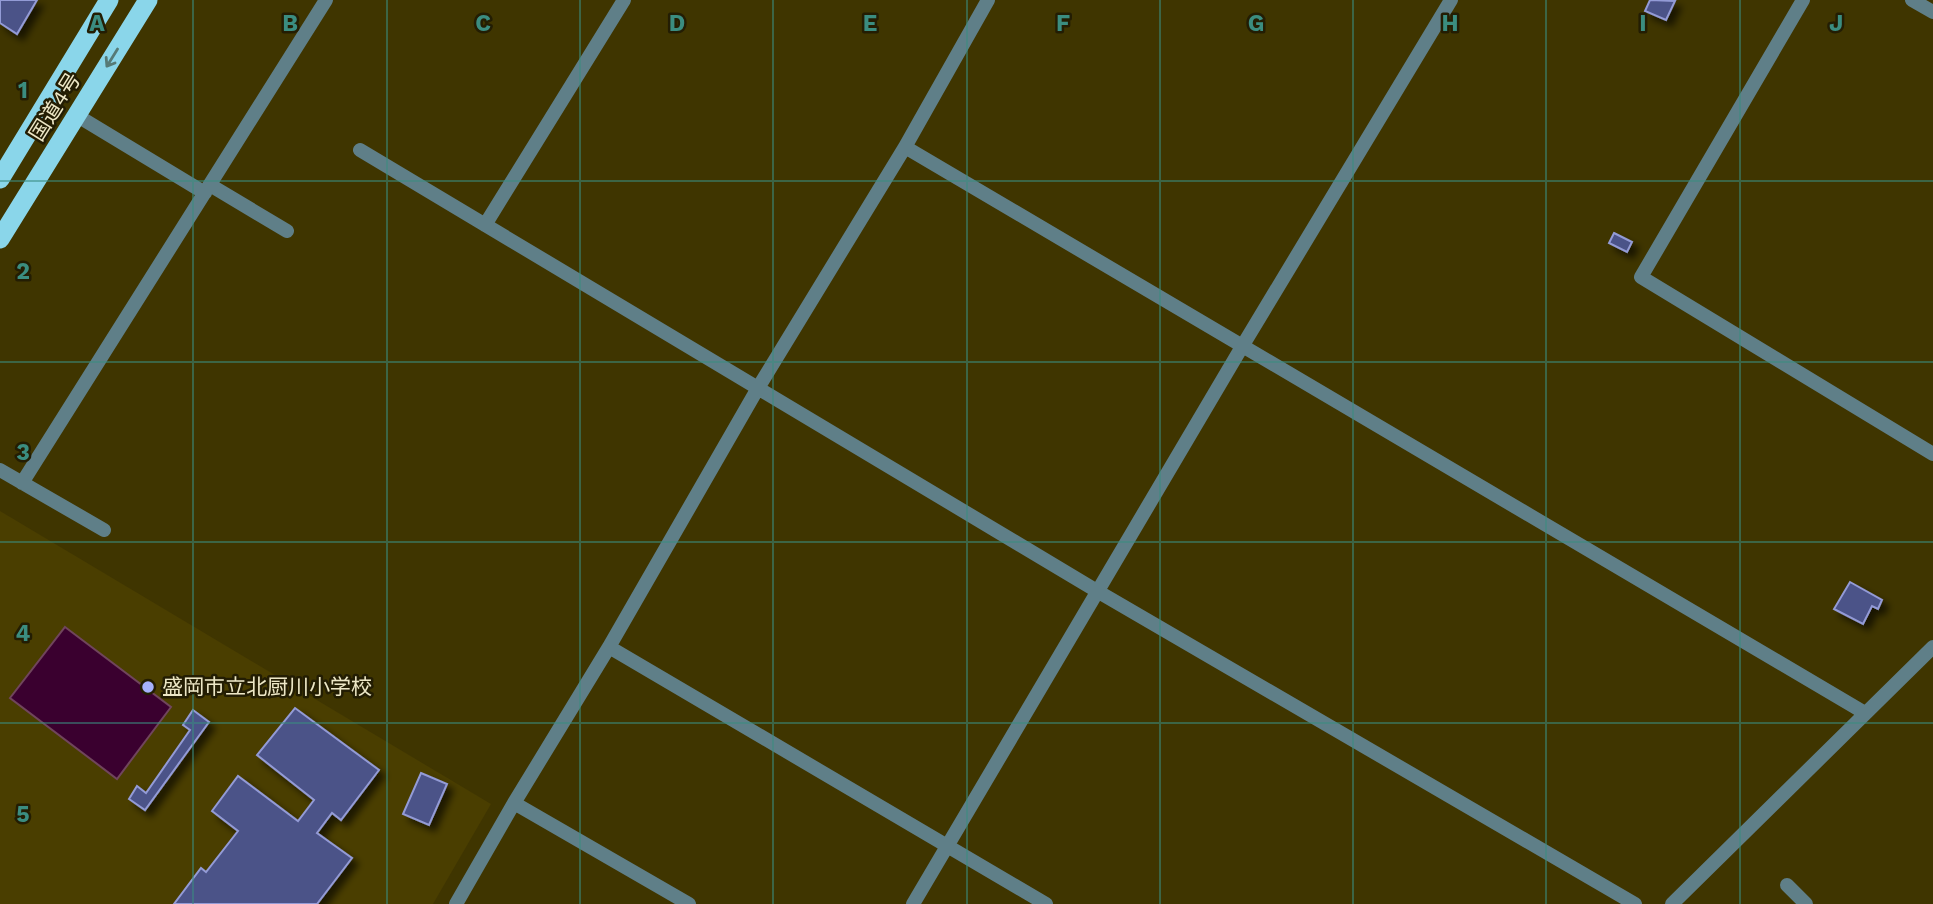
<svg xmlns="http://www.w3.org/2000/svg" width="1933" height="904" font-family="'Work Sans','Noto Sans JP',sans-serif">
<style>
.built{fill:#4a3e00}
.water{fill:#3a002f;stroke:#70455c;stroke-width:2}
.building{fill:#4c5288;stroke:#939bd6;stroke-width:2;filter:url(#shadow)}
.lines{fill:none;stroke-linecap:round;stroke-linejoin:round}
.service{stroke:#5f7f88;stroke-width:14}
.minor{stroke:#5f7f88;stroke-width:14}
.trunk{stroke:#8ad6ea;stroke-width:19}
.oneway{stroke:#567a76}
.grid{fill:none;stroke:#3b8d80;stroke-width:2;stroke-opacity:0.55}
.poi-dot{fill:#a6b1fc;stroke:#231d03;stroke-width:2.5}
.labels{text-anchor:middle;stroke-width:5;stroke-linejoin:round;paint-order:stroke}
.street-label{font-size:21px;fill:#ede7c6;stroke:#231d03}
.poi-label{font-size:21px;fill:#ede7c6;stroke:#231d03;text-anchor:start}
.grid-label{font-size:23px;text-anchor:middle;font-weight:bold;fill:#3b8d80;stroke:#231d03;stroke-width:5;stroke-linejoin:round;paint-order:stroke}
</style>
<defs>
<filter id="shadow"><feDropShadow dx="6" dy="6" stdDeviation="3.5" flood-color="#0009"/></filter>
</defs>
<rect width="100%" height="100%" fill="#3f3500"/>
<path class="built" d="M 0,511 L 491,804 L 433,904 L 0,904 Z"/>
<path class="water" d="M 65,627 L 171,707 L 117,779 L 10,698 Z"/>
<path class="building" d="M 0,0 L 37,0 L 17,34 L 0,23 Z
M 1650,0 L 1675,1 L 1666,20 L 1645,11 Z
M 1614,233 L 1632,242 L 1627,252 L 1609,243 Z
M 1850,582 L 1882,600 L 1878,609 L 1872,606 L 1863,624 L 1834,609 Z
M 295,708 L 379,770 L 341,820 L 332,813 L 317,833 L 352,858 L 317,904 L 174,904 L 201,868 L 206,872 L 238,831 L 212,811 L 238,776 L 298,821 L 314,800 L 257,755 Z
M 193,710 L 209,722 L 145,810 L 129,799 L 137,786 L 146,793 L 190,730 L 183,725 Z
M 421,773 L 447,784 L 429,825 L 403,814 Z"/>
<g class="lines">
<path class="service" d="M 1803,0 L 1641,277 L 1933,454
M 1912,0 L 1933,12
M 905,147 L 1865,713
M 360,150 L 1097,591 L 1635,904
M 485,225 L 624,0
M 609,647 L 1046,904
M 514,803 L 689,904
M 1787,885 L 1806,904
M 456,904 L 514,803 L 609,647 L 758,388 L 905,147 L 988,0
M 913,904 L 1243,345 L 1451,0
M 1672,904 L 1933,647"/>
<path class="minor" d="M 76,115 L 205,193
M 210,185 L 287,231
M 0,470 L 104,530
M 22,483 L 326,0"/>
<path class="trunk" d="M 0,179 L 109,0
M 0,239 L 148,0"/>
</g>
<defs><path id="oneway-shaft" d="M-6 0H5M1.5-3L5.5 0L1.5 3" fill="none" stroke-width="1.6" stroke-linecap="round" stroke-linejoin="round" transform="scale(1.75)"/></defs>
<use class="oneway" href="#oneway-shaft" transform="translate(112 58) rotate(122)"/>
<path class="grid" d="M 193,0 L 193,904M 387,0 L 387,904M 580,0 L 580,904M 773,0 L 773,904M 967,0 L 967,904M 1160,0 L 1160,904M 1353,0 L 1353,904M 1546,0 L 1546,904M 1740,0 L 1740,904M 0,181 L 1933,181M 0,362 L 1933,362M 0,542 L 1933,542M 0,723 L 1933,723"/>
<circle class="poi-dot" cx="148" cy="687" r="7"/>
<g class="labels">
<g class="street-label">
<text transform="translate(55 107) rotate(-58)" y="7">国道4号</text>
</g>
<g class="poi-label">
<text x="162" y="694">盛岡市立北厨川小学校</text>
</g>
</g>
<g class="grid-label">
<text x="97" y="31">A</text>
<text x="290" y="31">B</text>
<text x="483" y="31">C</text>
<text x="677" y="31">D</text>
<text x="870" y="31">E</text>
<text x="1063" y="31">F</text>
<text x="1256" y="31">G</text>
<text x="1450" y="31">H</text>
<text x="1643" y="31">I</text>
<text x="1836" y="31">J</text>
<text x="23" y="98">1</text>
<text x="23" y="279">2</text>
<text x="23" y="460">3</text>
<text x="23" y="641">4</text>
<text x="23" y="822">5</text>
</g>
</svg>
